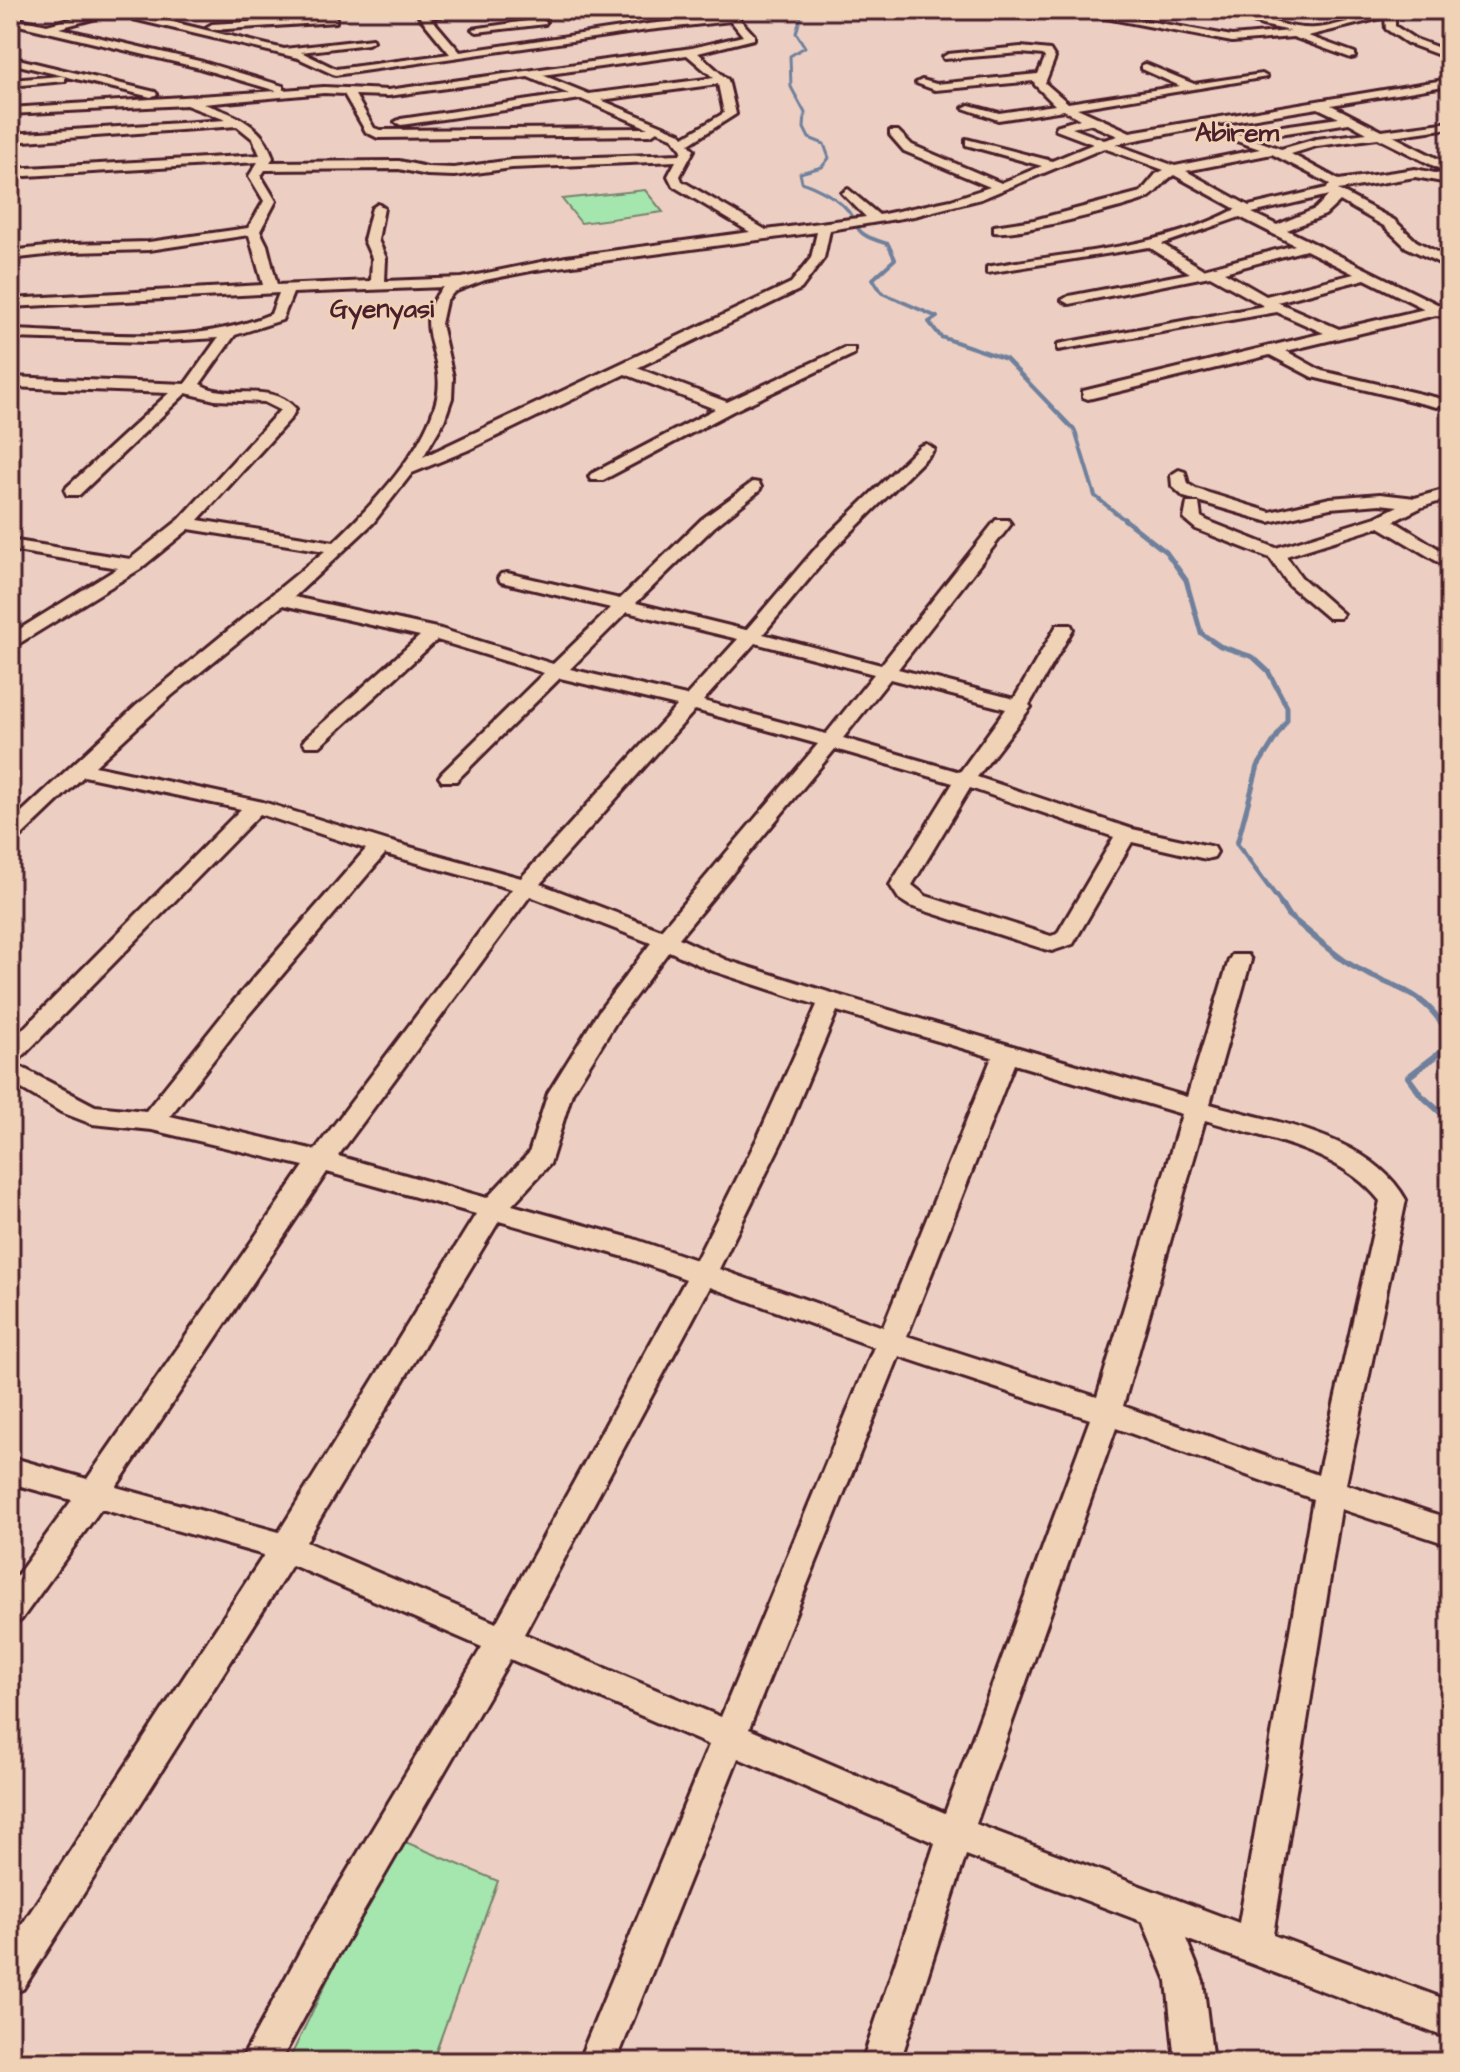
<svg xmlns="http://www.w3.org/2000/svg" width="1460" height="2072" font-family="'Architects Daughter',sans-serif">
<style>
.green{fill:#a5e5ae;stroke:#78826c;stroke-width:2}
.lines{fill:none;stroke-linecap:round;stroke-linejoin:round}
.stream-far3{stroke:#6f809c;stroke-width:3}
.stream-far2{stroke:#6f809c;stroke-width:4}
.stream-far1{stroke:#6f809c;stroke-width:5}
.stream{stroke:#6f809c;stroke-width:6}
.minor-casing{stroke:#4a1f2b;stroke-width:6}
.minor{fill:#f0d2b6;fill-rule:evenodd}
.labels{text-anchor:middle;stroke-width:6;stroke-linejoin:round;paint-order:stroke}
.far-quarter-label{font-size:26px;font-weight:bold;fill:#4a1f2b;stroke:#f0d2b6}
</style>
<rect width="100%" height="100%" fill="#eccfc2"/>
<filter id="ink" filterUnits="userSpaceOnUse"><feTurbulence type="fractalNoise" baseFrequency=".0125" numOctaves="2"/><feDisplacementMap in="SourceGraphic" scale="16" xChannelSelector="R" yChannelSelector="G"/><feConvolveMatrix kernelMatrix="1 2 1 2 8 2 1 2 1" color-interpolation-filters="sRGB"/></filter>
<g filter="url(#ink)">
<path class="green" d="M 645,190 L 663,212 L 581,223 L 562,199 Z
M 396,1838 L 498,1881 L 432,2062 L 288,2062 Z"/>
<g class="lines">
<path class="stream-far3" d="M 803,10 L 796,33 L 805,47 L 790,56 L 791,87 L 805,113 L 804,128 L 809,138 L 824,144 L 829,158 L 822,167 L 800,173 L 802,182 C 822,190 850,203 856,226"/>
<path class="stream-far2" d="M 856,224 C 860,237 876,240 888,244 L 895,259 L 873,279 L 882,293 L 937,317 L 929,322 L 941,337 L 1006,359 L 1075,431 L 1095,496 L 1126,521"/>
<path class="stream-far1" d="M 1124,519 L 1166,552 L 1186,580 L 1201,633 L 1220,646 L 1253,657 L 1268,671 L 1287,707 L 1287,720 L 1258,766 L 1237,844 L 1283,906"/>
<path class="stream" d="M 1281,904 L 1288,915 C 1307,930 1326,948 1346,962 C 1389,990 1420,983 1450,1036
M 1450,1045 L 1408,1077 L 1421,1095 L 1450,1121"/>
<g class="minor-casing">
<path id="minor" d="M 104,10 L 146,10 L 140,14 L 284,49 L 372,39 L 373,41 L 368,44 L 301,52 L 336,69 L 450,54 L 419,16 L 424,13 L 470,10 L 431,18 L 460,52 L 648,24 L 726,16 L 721,10 L 731,10 L 754,35 L 754,39 L 698,53 L 728,80 L 736,114 L 689,144 L 694,150 L 680,176 L 682,181 L 766,230 L 866,217 L 842,193 L 848,189 L 879,215 L 951,200 L 990,187 L 904,151 L 890,135 L 890,131 L 898,131 L 912,145 L 1001,183 L 1042,166 L 966,145 L 966,139 L 1052,161 L 1093,144 L 1056,130 L 1056,126 L 1080,119 L 1064,110 L 998,120 L 963,108 L 969,105 L 999,113 L 1055,105 L 1035,85 L 1034,81 L 935,90 L 916,83 L 922,80 L 936,84 L 1038,74 L 1045,58 L 1043,55 L 1021,53 L 944,59 L 943,57 L 948,54 L 1021,47 L 1050,50 L 1055,58 L 1045,83 L 1068,103 L 1180,86 L 1142,69 L 1142,65 L 1146,64 L 1194,84 L 1262,74 L 1267,77 L 1077,108 L 1130,132 L 1450,79 L 1450,85 L 1331,105 L 1382,131 L 1450,122 L 1450,128 L 1393,136 L 1450,165 L 1450,174 L 1378,138 L 1317,146 L 1291,154 L 1339,180 L 1415,169 L 1450,176 L 1448,183 L 1415,177 L 1338,190 L 1394,220 L 1416,241 L 1450,259 L 1450,268 L 1406,247 L 1384,226 L 1340,201 L 1325,215 L 1287,230 L 1439,305 L 1450,303 L 1450,315 L 1444,317 L 1436,315 L 1286,351 L 1322,371 L 1442,399 L 1442,405 L 1437,407 L 1312,377 L 1270,355 L 1088,399 L 1083,397 L 1083,391 L 1324,333 L 1277,312 L 1058,350 L 1058,344 L 1063,343 L 1264,306 L 1210,276 L 1069,304 L 1062,300 L 1069,296 L 1190,273 L 1149,247 L 987,273 L 987,267 L 992,266 C 1072,252 1164,248 1236,209 L 1174,175 C 1163,181 1157,194 1146,199 C 1122,208 1017,235 994,232 L 994,226 L 1034,220 L 1141,192 L 1156,174 L 1164,170 L 1104,148 L 981,199 L 914,216 L 830,230 L 824,258 L 801,289 L 637,368 L 727,402 L 844,348 L 854,348 L 854,354 L 733,411 L 603,480 L 591,480 L 589,477 L 591,474 L 715,409 L 625,374 L 468,450 L 412,473 L 373,523 L 294,597 L 441,629 L 553,664 L 611,608 L 501,582 L 498,578 L 501,574 L 507,573 L 620,599 L 702,519 L 753,482 L 759,483 L 761,487 L 759,491 L 714,527 L 636,603 L 746,630 L 822,541 L 920,446 L 926,444 L 934,449 L 932,452 L 834,549 L 763,634 L 881,665 L 996,520 L 1008,520 L 1011,524 L 1008,528 L 898,669 L 1014,699 L 1057,625 L 1071,625 L 1073,629 L 1029,705 L 1031,707 L 977,777 L 1132,829 L 1214,847 L 1217,852 L 1214,857 L 1206,859 L 1132,842 L 1073,944 L 1052,951 L 1044,949 L 910,906 L 899,899 L 890,885 L 953,783 L 835,749 L 679,938 L 726,960 L 838,995 L 1187,1097 L 1229,960 L 1232,955 L 1248,955 L 1251,960 L 1210,1104 C 1275,1123 1370,1135 1406,1200 L 1346,1484 L 1450,1519 L 1450,1545 L 1341,1509 L 1273,1935 L 1450,2001 L 1450,2039 L 1186,1939 L 1203,1981 L 1213,2062 L 1175,2062 L 1167,1981 L 1143,1922 L 966,1855 L 900,2062 L 862,2062 L 935,1843 L 738,1758 L 616,2062 L 578,2062 L 709,1745 L 510,1659 L 336,1959 L 280,2062 L 240,2062 L 310,1933 L 482,1647 L 292,1565 L 23,1989 L 10,1994 L 10,1943 L 264,1555 L 101,1509 L 21,1620 L 10,1624 L 10,1585 L 72,1500 L 10,1483 L 10,1457 L 87,1479 L 304,1166 L 152,1130 L 92,1124 L 61,1112 L 10,1082 L 10,1042 L 241,809 L 84,776 L 18,839 L 10,840 L 10,823 L 137,705 L 325,551 L 189,529 L 140,569 L 10,649 L 10,635 L 118,568 L 10,550 L 10,540 L 130,559 L 180,519 L 280,410 L 264,402 L 215,400 L 186,393 L 79,495 L 67,495 L 65,491 L 67,487 L 169,393 L 10,387 L 10,377 L 185,384 L 218,338 L 148,342 L 10,338 L 10,330 C 94,332 191,348 271,314 L 279,293 L 10,307 L 10,299 L 263,285 L 249,235 L 149,250 L 72,252 L 10,259 L 10,251 L 72,244 L 149,242 L 248,228 L 264,201 L 249,176 L 258,162 L 10,177 L 10,169 L 260,155 L 253,139 L 237,126 L 10,142 L 10,134 L 226,120 L 186,105 L 10,114 L 10,108 L 277,91 L 196,67 L 10,23 L 10,17 L 47,25 ZM 130,14 L 133,19 L 298,58 L 335,75 L 648,30 L 731,21 L 743,36 L 692,48 L 388,90 L 324,87 L 283,90 L 283,86 L 203,62 L 59,28 L 104,16 ZM 687,55 L 714,78 L 589,94 L 542,75 ZM 528,77 L 569,94 L 401,119 L 395,122 L 401,125 L 581,99 L 648,128 L 380,130 L 374,128 L 355,95 L 388,96 ZM 718,84 L 724,113 L 684,137 L 680,133 L 601,100 ZM 324,93 L 344,94 L 366,132 L 378,138 L 651,135 L 657,131 L 672,137 L 682,150 L 680,154 L 512,160 L 454,168 L 427,167 L 399,161 L 270,162 L 273,158 C 264,125 233,113 203,104 ZM 1318,108 L 1339,118 L 1261,129 L 1255,133 L 1261,137 L 1349,123 L 1367,133 L 1316,139 L 1281,149 L 1213,125 ZM 1090,124 L 1118,136 L 1104,140 L 1072,128 ZM 1198,128 L 1260,149 L 1175,166 L 1115,144 ZM 1272,154 L 1330,184 L 1327,188 L 1249,206 L 1186,171 ZM 676,161 L 668,176 L 673,186 L 750,232 L 566,257 L 462,278 L 385,281 L 386,258 L 378,240 L 384,208 L 378,204 L 372,208 L 364,240 L 372,258 L 371,281 L 277,285 L 267,245 L 260,231 L 276,201 L 261,176 L 265,170 L 399,169 L 427,175 L 454,176 L 512,168 ZM 1329,195 L 1315,209 L 1277,225 L 1252,213 ZM 1240,217 L 1295,245 L 1203,269 L 1162,244 ZM 817,232 L 811,258 L 791,283 L 423,457 L 444,421 L 452,398 L 453,377 L 441,324 L 446,301 L 454,292 L 485,280 L 536,270 ZM 1306,250 L 1354,274 L 1266,296 L 1224,272 ZM 1365,279 L 1425,309 L 1339,329 L 1277,302 ZM 443,287 C 408,327 447,355 437,398 C 425,451 372,505 334,542 L 198,520 L 291,418 L 296,409 C 270,380 230,402 200,384 L 235,335 L 282,320 L 293,293 ZM 283,605 L 420,636 L 306,738 L 303,742 L 306,746 L 320,746 L 437,640 L 544,673 L 442,773 L 439,777 L 442,781 L 456,781 L 560,678 L 677,706 L 521,878 L 388,841 L 263,802 L 95,766 L 171,696 ZM 627,612 L 738,639 L 686,696 L 570,669 ZM 755,643 L 874,674 L 826,734 L 703,701 ZM 890,679 L 1006,709 L 960,772 L 843,738 ZM 695,710 L 818,744 L 661,930 L 540,884 ZM 970,788 L 1114,837 L 1057,934 L 1051,936 L 926,896 L 912,885 ZM 260,814 L 366,849 L 233,1002 L 146,1111 L 95,1106 L 15,1064 ZM 385,854 L 512,889 L 315,1150 L 170,1116 L 249,1014 ZM 530,896 L 651,943 L 599,1011 L 548,1093 L 529,1153 L 487,1198 L 338,1156 ZM 669,951 L 710,970 L 817,1005 L 758,1137 L 696,1260 L 634,1239 L 512,1205 L 550,1164 L 572,1093 L 616,1022 ZM 837,1011 L 992,1057 L 883,1327 L 719,1269 L 784,1137 ZM 1014,1064 L 1182,1114 L 1097,1397 L 907,1336 ZM 1205,1120 C 1264,1138 1340,1150 1380,1201 L 1318,1475 L 1123,1406 ZM 327,1172 L 476,1214 L 279,1532 L 116,1487 ZM 499,1221 L 628,1258 L 686,1279 L 496,1623 L 306,1542 ZM 710,1287 L 874,1347 L 721,1717 L 524,1634 ZM 899,1356 L 1090,1419 L 945,1813 L 749,1729 ZM 1116,1428 L 1313,1499 L 1239,1923 L 976,1824 Z
M 1086,10 L 1232,36 L 1291,31 L 1262,25 L 1218,10 C 1251,10 1283,31 1316,28 C 1345,26 1372,10 1401,10 L 1395,14 L 1395,26 L 1415,39 L 1450,52 L 1450,59 L 1407,43 L 1386,29 L 1385,17 L 1308,36 L 1355,53 L 1355,57 L 1351,58 L 1293,37 L 1232,42 L 1090,15 Z
M 332,17 L 336,18 L 336,22 L 212,30 L 207,27 L 212,24 Z
M 541,19 L 546,22 L 545,24 L 477,32 L 472,29 Z
M 10,57 L 155,92 L 157,94 L 151,97 L 10,63 Z
M 61,76 L 65,77 L 65,81 L 10,86 L 10,80 Z
M 1179,470 L 1185,472 L 1188,484 L 1196,489 L 1270,512 L 1330,498 L 1380,494 L 1415,498 L 1450,488 L 1450,498 L 1422,507 L 1394,521 L 1450,556 L 1450,569 L 1379,527 L 1286,556 L 1301,577 L 1343,614 L 1340,618 L 1328,618 L 1289,585 L 1270,558 L 1196,529 L 1184,519 L 1187,503 L 1199,503 L 1201,517 L 1208,521 L 1276,548 L 1376,517 L 1398,506 L 1380,504 L 1330,508 L 1269,522 L 1184,497 L 1172,486 L 1171,475 Z"/>
</g>
<use href="#minor" class="minor"/>
</g>
</g>
<g class="labels">
<g class="far-quarter-label">
<text x="1237" y="141">Abirem</text>
<text x="382" y="317">Gyenyasi</text>
</g>
</g>
<rect width="1460" height="2072" fill="none" stroke="#f0d2b6" stroke-width="40"/>
<rect x="20" y="20" width="1420" height="2032" fill="none" stroke="#4a1f2b" stroke-width="3" filter="url(#ink)"/>
</svg>
